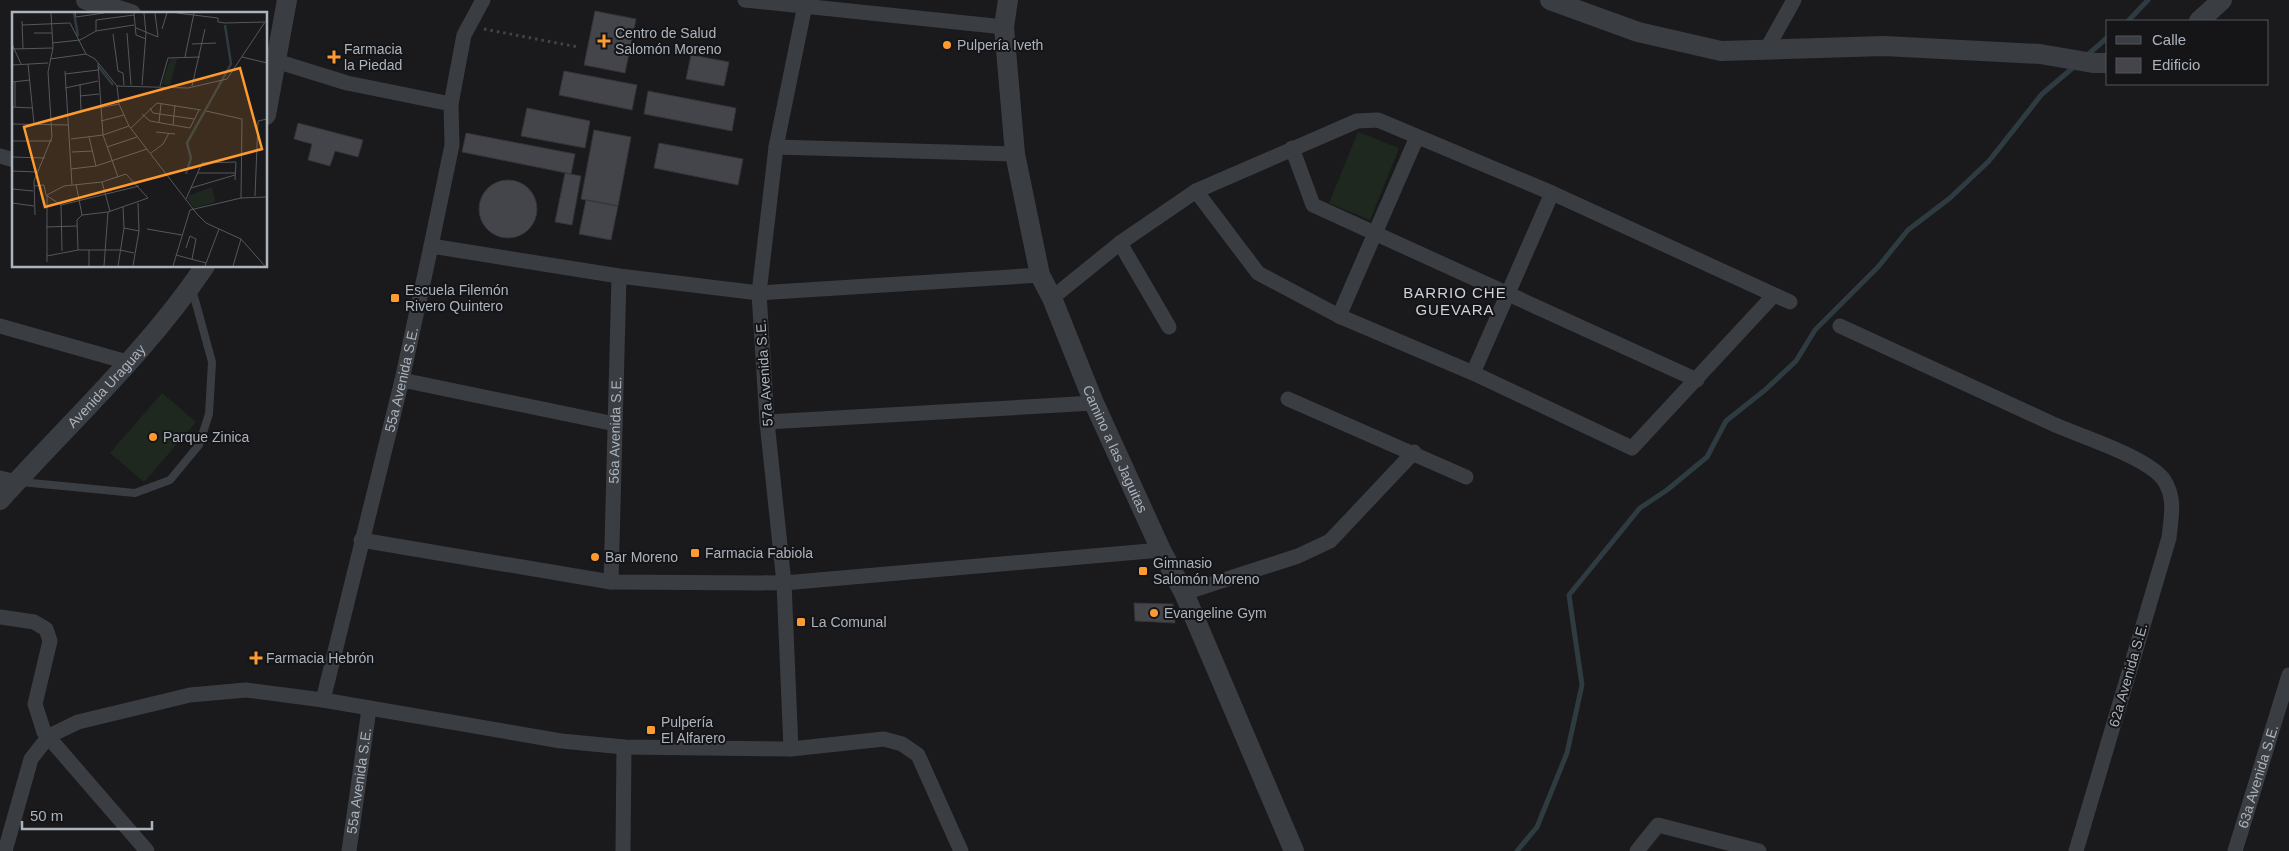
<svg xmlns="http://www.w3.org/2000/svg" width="2289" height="851" font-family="Arial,sans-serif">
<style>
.garden{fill:#1f281f}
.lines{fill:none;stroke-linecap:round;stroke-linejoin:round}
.stream{stroke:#2e3c42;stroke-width:5}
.building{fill:#44454a;stroke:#343439}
.path{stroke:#404449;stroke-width:3;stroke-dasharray:2.5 4;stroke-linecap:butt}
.service{stroke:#3a3d42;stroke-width:8}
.minor{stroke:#3a3d42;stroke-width:15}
.tertiary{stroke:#3a3d42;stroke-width:20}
.poi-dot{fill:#ff9a2f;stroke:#151518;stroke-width:2}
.labels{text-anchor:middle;stroke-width:4;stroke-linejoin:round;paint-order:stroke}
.poi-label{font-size:14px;fill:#abb3bd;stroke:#151518;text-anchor:start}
.street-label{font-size:14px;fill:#abb3bd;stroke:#151518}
.neighbourhood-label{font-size:15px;letter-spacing:1px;fill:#cdd2d8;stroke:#151518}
.inset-river{fill:none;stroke:#2e3c42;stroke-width:2.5}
.inset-road{fill:none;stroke:#54575c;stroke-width:1}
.view{fill:#ff9a2f;fill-opacity:0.15;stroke:#ff9a2f;stroke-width:2.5}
.inset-edge{fill:none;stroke:#abb3bd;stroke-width:2.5}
</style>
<rect width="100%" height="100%" fill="#1a1a1c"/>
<path class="garden" d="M 1358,132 L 1399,148 L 1370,220 L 1329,203 Z
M 162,393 L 196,422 L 144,482 L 110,453 Z"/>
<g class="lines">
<path class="stream" d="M 2128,21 L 2148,0
M 2085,57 L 2108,37
M 1517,851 L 1537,827 L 1567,753 L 1582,685 L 1569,595 L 1640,508 L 1667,490 L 1707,457 L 1726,421 L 1765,390 L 1796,361 L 1815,330 L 1878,267 L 1908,230 L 1950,198 L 1989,161 L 2042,94 L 2075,66"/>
</g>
<path class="building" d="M 595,11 L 636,19 L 625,73 L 584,65 Z
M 691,55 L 729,62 L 724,86 L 686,79 Z
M 564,71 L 637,85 L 632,110 L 559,95 Z
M 648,91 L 736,108 L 732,131 L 644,114 Z
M 527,108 L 590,121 L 585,148 L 521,136 Z
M 298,123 L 363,140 L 358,157 L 335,151 L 330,166 L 308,160 L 312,144 L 294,139 Z
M 594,130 L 631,137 L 618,206 L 581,199 Z
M 466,133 L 575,154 L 571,174 L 462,152 Z
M 659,143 L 743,159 L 738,185 L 654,168 Z
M 565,173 L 581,176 L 572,225 L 555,222 Z
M479 209a29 29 0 1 1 58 0a29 29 0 1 1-58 0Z
M 586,200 L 618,206 L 611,240 L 579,234 Z
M 1134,603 L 1173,604 L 1175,623 L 1135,621 Z"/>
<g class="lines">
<path class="path" d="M 484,29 L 578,47"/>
<path class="service" d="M 21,482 L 135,493 L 170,480 L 199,445 L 209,414 L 212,362 L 192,289"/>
<g class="minor">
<path d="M 745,0 L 1004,27"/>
<path d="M 1766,50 L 1794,0"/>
<path d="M 276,61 L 347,83 L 451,104"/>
<path d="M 776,147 L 1015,154"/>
<path d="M 1292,148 L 1313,205 L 1697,380"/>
<path d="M 0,156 L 14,160"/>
<path d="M 1196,191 L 1258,273 L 1339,316 L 1473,373 L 1632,448 L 1774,295"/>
<path d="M 1120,243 L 1169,327"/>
<path d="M 431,246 L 619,276 L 759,293 L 1040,275"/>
<path d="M 1052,298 L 1120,243 L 1196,191 L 1357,121 L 1378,120 L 1552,193 L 1790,302"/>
<path d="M 1339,316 L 1417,137"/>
<path d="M 0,326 L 127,362"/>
<path d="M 1840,326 C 1911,359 1982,392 2053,424 C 2080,436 2148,457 2164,480 C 2176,499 2171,517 2169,538 L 2076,851"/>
<path d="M 1473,373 L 1552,193"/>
<path d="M 402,380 L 615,424"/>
<path d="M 1288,399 L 1466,477"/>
<path d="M 767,422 L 1094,403"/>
<path d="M 0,478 L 16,482"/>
<path d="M 361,540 L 611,582 L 784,583 L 1161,550"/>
<path id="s1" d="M 611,582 L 619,276"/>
<path d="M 1184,593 L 1298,556 L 1330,541 L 1414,452"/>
<path d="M 0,617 L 34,622 L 46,629 L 50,641 L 35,704 L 44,732 L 147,851"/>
<path id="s2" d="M 323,700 L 402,380 L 431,246 L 452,145 L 451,104 L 464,35 L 483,0"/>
<path d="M 791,749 L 784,583 L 767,422 L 759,293 L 776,147 L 806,0"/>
<path d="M 5,851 L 31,759 L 49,736 L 78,722 L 190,695 L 246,690 L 323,700 L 561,741 L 624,747 L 791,749 L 884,739 L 902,744 L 918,755 L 961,851"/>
<path id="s3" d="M 349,851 L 369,709"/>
<path d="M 623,851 L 624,747"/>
<path d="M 1637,851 L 1658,825 L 1759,851"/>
<path id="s4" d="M 2235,851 L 2289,675"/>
</g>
<g class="tertiary">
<path d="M 86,0 L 131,14"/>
<path id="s5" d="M 1008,0 L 1004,27 L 1015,154 L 1040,275 L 1052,298 L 1094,403 L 1161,550 L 1184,593 L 1294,851"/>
<path d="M 1550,0 L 1638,32 L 1721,51 L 1884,46 L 2040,54 L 2093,63 L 2108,63"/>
<path d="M 2199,21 L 2222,0"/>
<path d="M 266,115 L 287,0"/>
<path id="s6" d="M 0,500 C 69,423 147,352 205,266"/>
</g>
</g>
<g class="poi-dot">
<path d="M601.5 33.5h5v5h5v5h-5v5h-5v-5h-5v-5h5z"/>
<circle cx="947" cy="45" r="5"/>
<path d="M331.5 49.5h5v5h5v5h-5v5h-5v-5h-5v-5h5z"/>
<rect x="390" y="293" width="10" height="10" rx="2.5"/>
<circle cx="153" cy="437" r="5"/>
<rect x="690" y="548" width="10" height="10" rx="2.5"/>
<circle cx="595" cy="557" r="5"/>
<rect x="1138" y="566" width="10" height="10" rx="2.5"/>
<circle cx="1154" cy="613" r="5"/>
<rect x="796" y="617" width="10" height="10" rx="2.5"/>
<path d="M253.5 650.5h5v5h5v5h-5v5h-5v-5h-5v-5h5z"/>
<rect x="646" y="725" width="10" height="10" rx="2.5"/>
</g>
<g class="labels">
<g class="poi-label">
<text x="615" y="38">Centro de Salud<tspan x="615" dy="16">Salomón Moreno</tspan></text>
<text x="957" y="50">Pulpería Iveth</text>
<text x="344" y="54">Farmacia<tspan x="344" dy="16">la Piedad</tspan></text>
<text x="405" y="295">Escuela Filemón<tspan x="405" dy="16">Rivero Quintero</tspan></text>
<text x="163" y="442">Parque Zinica</text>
<text x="705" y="558">Farmacia Fabiola</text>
<text x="605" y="562">Bar Moreno</text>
<text x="1153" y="568">Gimnasio<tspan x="1153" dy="16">Salomón Moreno</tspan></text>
<text x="1164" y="618">Evangeline Gym</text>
<text x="811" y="627">La Comunal</text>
<text x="266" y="663">Farmacia Hebrón</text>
<text x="661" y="727">Pulpería<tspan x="661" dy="16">El Alfarero</tspan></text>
</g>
<g class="street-label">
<text transform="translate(764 373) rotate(-94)" y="5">57a Avenida S.E.</text>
<text dy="5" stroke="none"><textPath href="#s2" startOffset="330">55a Avenida S.E.</textPath></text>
<text dy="5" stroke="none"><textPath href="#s6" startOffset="156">Avenida Uraguay</textPath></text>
<text dy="5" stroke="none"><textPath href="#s1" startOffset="152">56a Avenida S.E.</textPath></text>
<text dy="5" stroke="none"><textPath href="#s5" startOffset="468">Camino a las Jaguitas</textPath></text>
<text transform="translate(2128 675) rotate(-74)" y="5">62a Avenida S.E.</text>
<text dy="5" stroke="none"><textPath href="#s4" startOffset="78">63a Avenida S.E.</textPath></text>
<text dy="5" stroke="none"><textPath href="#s3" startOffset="71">55a Avenida S.E.</textPath></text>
</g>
<g class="neighbourhood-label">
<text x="1455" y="298">BARRIO CHE<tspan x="1455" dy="17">GUEVARA</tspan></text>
</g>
</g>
<g transform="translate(12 12)">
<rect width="255" height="255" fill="#1a1a1c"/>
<path d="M 200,175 L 203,190 L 182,196 L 176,187 L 178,183 Z" fill="#1f281f"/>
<path d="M 158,47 L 165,47 L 158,74 L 150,72 Z" fill="#1f281f"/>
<path class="inset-river" d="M 62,1 L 66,24M 86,54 L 101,73M 174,162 L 179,146 L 175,131 L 219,52 L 213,13"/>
<path class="inset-road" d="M 63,1 L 64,5 L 92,1M 122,1 L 124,23 L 134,27M 132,1 L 134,21M 165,1 L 206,6 L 206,10 L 213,11 L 252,10M 10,9 L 11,37M 10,13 L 58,11 L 74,42M 124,16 L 146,25 L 143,1M 150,17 L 155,1M 84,19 L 84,8 L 122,3M 22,21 L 40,21M 115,21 L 119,73M 101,22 L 106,59 L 111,61 L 112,73M 40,31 L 68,28 L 84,19 L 122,13M 0,32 L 9,52M 180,32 L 204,31M 0,37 L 41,36M 173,45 L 182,1M 230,45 L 255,51M 38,47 L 74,42 L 83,47 L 105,74 L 107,92 L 117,114 L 185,202 L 194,211 L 229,227 L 253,254M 86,51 L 91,123 L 106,165M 16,52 L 22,112M 0,53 L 36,51M 53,59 L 60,173M 53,62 L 86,58M 0,70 L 18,68M 68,72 L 69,98M 130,73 L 134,21M 105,74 L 176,76 L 215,67 L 255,7M 148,74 L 156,46 L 188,45M 180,74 L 193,17M 53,76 L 86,69M 68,84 L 87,82M 0,95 L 21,96M 3,95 L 3,70M 138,96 L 141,101 L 182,107M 194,99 L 230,107 L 229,186M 57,102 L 107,92M 130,102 L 138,109 L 178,116 L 187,98M 89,109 L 112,103M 147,110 L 149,92M 0,112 L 57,113M 161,113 L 163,93M 119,116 L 145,91 L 189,98M 144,120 L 163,122M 77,125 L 84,154M 59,127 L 91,123 L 117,114M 0,129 L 40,129M 95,135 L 125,125M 60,140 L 81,139M 139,141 L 151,132 L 157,121M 0,145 L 33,146M 59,157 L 84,154 L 135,137M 0,159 L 25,160M 185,161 L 223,161M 90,170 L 98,199M 64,172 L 70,203M 22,174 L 32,173 L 34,183 L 49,193M 179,176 L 223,163M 0,177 L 21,179M 35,183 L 52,174 L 90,170 L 114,162 L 136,186 L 96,200 L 70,203M 243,184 L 246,109 L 255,107M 174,187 L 190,151 L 224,150 L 223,168M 0,191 L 22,194M 49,193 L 127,174M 49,193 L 50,239M 23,203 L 22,169 L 40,125 L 36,60 L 41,36 L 39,1M 34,215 L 65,214M 112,216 L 127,219M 135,217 L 170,223M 174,236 L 178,224 L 184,227 L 180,247M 66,238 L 65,208 L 70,203M 77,238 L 77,254M 164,243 L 194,251M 35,244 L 66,238 L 108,238 L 122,241M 35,250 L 35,183M 92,254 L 96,200M 106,254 L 112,216 L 111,195M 121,254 L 127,219 L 126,191M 161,254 L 178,198 L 229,186 L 255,185M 193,254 L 207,217M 221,254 L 229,227"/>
<path class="view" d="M 228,56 L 250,137 L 33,195 L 12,115 Z"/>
<rect width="255" height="255" class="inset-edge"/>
</g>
<rect x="2106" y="20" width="162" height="65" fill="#151518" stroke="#51545a"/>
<rect x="2116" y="36" width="25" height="8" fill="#3a3d42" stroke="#51545a"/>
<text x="2152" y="45" font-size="15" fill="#abb3bd">Calle</text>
<rect x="2116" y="58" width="25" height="15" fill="#44454a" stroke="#51545a"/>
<text x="2152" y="70" font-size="15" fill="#abb3bd">Edificio</text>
<path d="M22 821v8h130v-8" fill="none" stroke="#abb3bd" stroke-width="2.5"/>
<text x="30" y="821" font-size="15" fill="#abb3bd" stroke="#151518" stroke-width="4" paint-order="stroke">50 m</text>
</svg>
